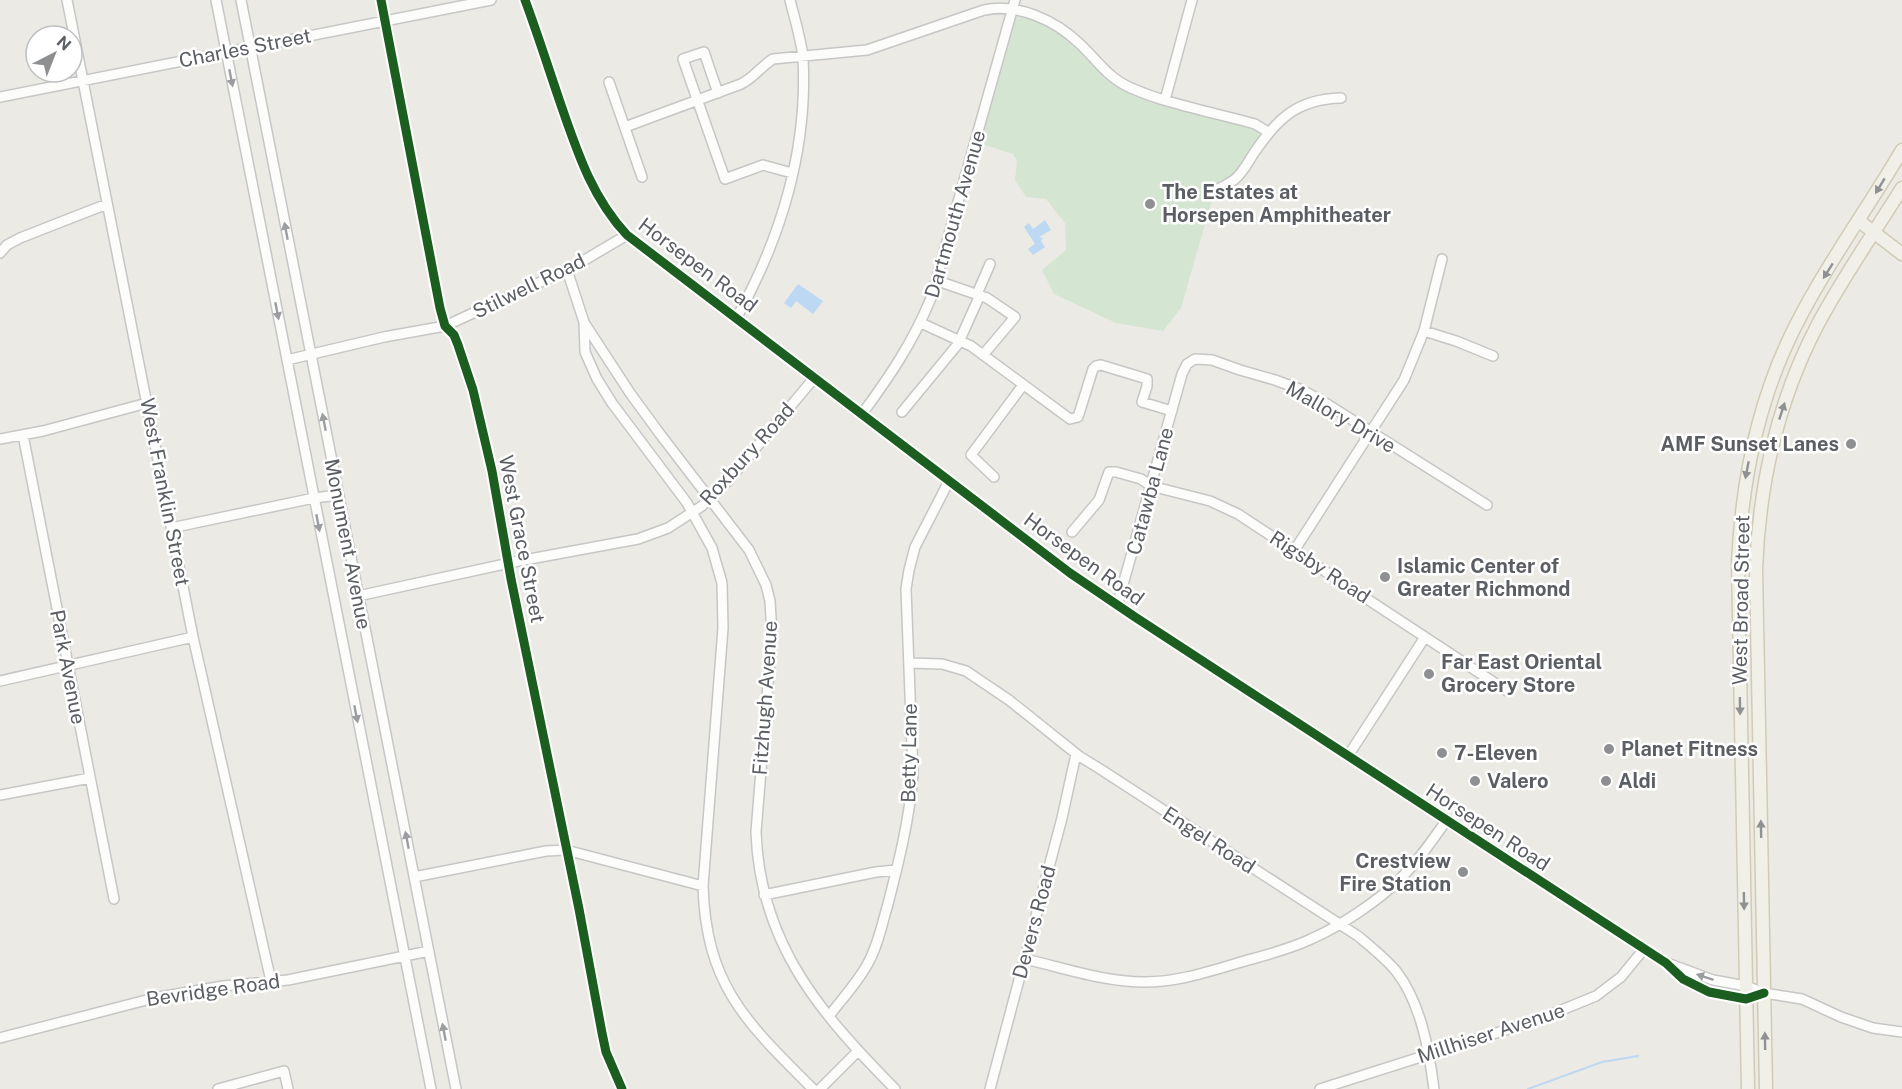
<svg xmlns="http://www.w3.org/2000/svg" width="1902" height="1089" font-family="'Public Sans',sans-serif">
<style>
.green{fill:#d4e6d2}
.water{fill:#bcd8f2}
.lines{fill:none;stroke-linecap:round;stroke-linejoin:round}
.stream{stroke:#bcd8f2;stroke-width:2}
.minor-casing{stroke:#c7c6c6;stroke-width:12}
.major-casing{stroke:#d1cbb5;stroke-width:15}
.minor{stroke:#fcfcfb;stroke-width:9}
.major{stroke:#f1f0e8;stroke-width:12}
.cycleway-casing{stroke:#fff;stroke-width:13}
.cycleway{stroke:#1b5e20;stroke-width:9}
.oneway{fill:#9b9da0}
.oneway2{fill:#909192}
.poi-dot{fill:#8d8f90;stroke:#fff;stroke-width:2}
.labels{text-anchor:middle;stroke-width:5;stroke-linejoin:round;paint-order:stroke}
.street-label{font-size:20px;fill:#5b5e63;stroke:#fff}
.poi-label{font-size:20px;font-weight:bold;fill:#5b5e63;stroke:#fff;text-anchor:start}
</style>
<rect width="100%" height="100%" fill="#ebeae5"/>
<path class="green" d="M 1013,10 L 1048,22 L 1124,85 L 1269,129 L 1235,182 L 1214,193 L 1181,308 L 1163,331 L 1116,323 L 1054,294 L 1042,270 L 1066,250 L 1065,223 L 1046,199 L 1026,197 L 1015,180 L 1017,161 L 1013,154 L 976,142 Z"/>
<path class="water" d="M 1045,220 L 1051,230 L 1039,237 L 1043,238 L 1041,241 L 1045,247 L 1033,255 L 1028,249 L 1035,244 L 1024,227 L 1029,223 L 1033,229 Z
M 798,284 L 823,301 L 813,314 L 796,301 L 791,308 L 784,303 Z"/>
<g class="lines">
<path class="stream" d="M 1528,1089 L 1602,1062 L 1638,1056"/>
<g class="minor-casing">
<path id="minor" d="M 67,0 L 193,637 L 271,981
M 216,0 L 431,1089
M 241,0 L 456,1089
M 381,0 L 440,308 L 445,326 L 454,335 L 458,345 L 473,390 L 492,471 L 511,579 L 579,909 L 602,1033 L 606,1052 L 622,1089
M 525,0 C 538,35 549,70 561,105 C 577,151 592,198 627,235 L 1070,573 L 1135,617 L 1666,963 L 1683,979 L 1709,992 L 1746,999 L 1764,993
M 609,82 L 642,177
M 718,93 L 704,52 L 683,59 L 725,179 L 763,165 L 792,173
M 0,97 L 491,0
M 1165,100 L 1192,0
M 625,127 L 741,84 C 754,78 761,66 773,59 L 867,50 L 984,10 C 1018,3 1055,20 1080,44 C 1097,60 1108,78 1131,88 C 1167,104 1216,113 1255,124 L 1268,132
M 1214,191 C 1221,188 1228,184 1234,180 C 1243,173 1248,162 1254,153 C 1277,119 1297,99 1341,98
M 0,253 L 7,245 L 20,238 L 107,204
M 567,270 L 584,322 L 585,352 L 597,379 L 612,403 L 687,503 L 712,548 L 722,583 L 723,628 L 703,886 C 706,986 747,1023 813,1089
M 938,281 L 987,298 L 1015,317 L 983,355
M 977,294 L 990,264
M 737,317 C 781,238 808,149 803,58 C 802,43 794,16 790,0
M 921,323 L 971,346 L 1070,419 L 1078,417 L 1093,369 L 1096,366 L 1101,365 L 1147,379 L 1147,386 L 1142,402 L 1172,411
M 585,324 L 630,393 L 660,434 L 749,550 L 766,585 L 770,601 L 772,635 L 756,832 C 760,944 820,1013 895,1089
M 1424,331 L 1456,341 L 1493,356
M 287,360 L 384,337 L 445,326 L 571,268 L 627,235
M 902,412 L 958,344 L 980,295
M 862,414 C 890,376 913,342 931,298 L 1015,0
M 23,435 L 114,899
M 0,439 L 43,431 L 147,403
M 994,477 L 971,455 L 1023,385
M 171,528 L 314,498 L 338,495
M 1072,532 L 1099,500 L 1109,472 L 1116,472 L 1141,479 L 1151,486 L 1210,501 L 1238,514 L 1507,691
M 1294,551 L 1404,380 L 1424,331 L 1442,259
M 358,596 L 519,561 L 638,539 L 668,528 L 702,506 L 728,481 L 815,377
M 1117,606 L 1182,374 L 1187,364 L 1195,359 L 1212,360 L 1240,370 L 1275,380 L 1302,390 L 1324,402 L 1487,505
M 909,663 L 942,664 L 966,671 L 1009,700 L 1079,756 L 1097,767 L 1358,936 C 1371,947 1385,958 1396,971 C 1421,1003 1429,1050 1434,1089
M 0,681 L 193,637
M 1348,756 L 1425,637
M 0,795 L 90,778
M 414,877 L 546,851 L 566,850 L 703,886
M 764,895 L 876,872 L 896,870
M 1025,959 C 1064,968 1104,982 1145,982 C 1177,982 1207,972 1238,963 C 1262,956 1288,950 1311,939 C 1339,927 1380,900 1401,878 C 1418,861 1432,841 1446,821
M 1670,964 L 1713,980 L 1746,986 L 1764,993 L 1802,999 L 1841,1017 L 1873,1028 L 1902,1032
M 829,1016 C 842,999 857,983 867,965 C 878,946 882,924 888,904 C 899,861 910,817 913,773 L 906,589 L 909,570 L 915,547 L 949,481
M 0,1038 L 154,998 L 223,986 L 288,980 L 429,951
M 218,1089 L 284,1071 L 288,1089
M 820,1089 L 858,1051
M 990,1089 L 1062,818 L 1076,754
M 1320,1089 L 1537,1020 L 1596,996 L 1621,977 L 1644,949"/>
</g>
<g class="major-casing">
<path id="major" d="M 1859,221 L 1902,254
M 1748,1089 L 1738,562 C 1742,479 1758,399 1796,325 C 1827,264 1868,208 1902,150
M 1766,1089 L 1756,570 C 1759,484 1778,400 1818,324 C 1843,277 1874,233 1902,188"/>
</g>
<use href="#minor" class="minor"/>
<use href="#major" class="major"/>
<g class="cycleway-casing">
<path id="cycleway" d="M 381,0 L 440,308 L 445,326 L 454,335 L 458,345 L 473,390 L 492,471 L 511,579 L 579,909 L 602,1033 L 606,1052 L 622,1089
M 525,0 C 538,35 549,70 561,105 C 577,151 592,198 627,235 L 1070,573 L 1135,617 L 1666,963 L 1683,979 L 1709,992 L 1746,999 L 1764,993"/>
</g>
<use href="#cycleway" class="cycleway"/>
</g>
<defs><path id="oneway-solid" d="M-6-.8H1V-3.2L6.5 0L1 3.2V.8H-6Z" transform="scale(1.5)"/></defs>
<g class="oneway">
<use href="#oneway-solid" transform="translate(231 78) rotate(79)"/>
<use href="#oneway-solid" transform="translate(286 231) rotate(-101)"/>
<use href="#oneway-solid" transform="translate(277 311) rotate(79)"/>
<use href="#oneway-solid" transform="translate(324 422) rotate(-101)"/>
<use href="#oneway-solid" transform="translate(318 523) rotate(79)"/>
<use href="#oneway-solid" transform="translate(356 714) rotate(79)"/>
<use href="#oneway-solid" transform="translate(407 840) rotate(-101)"/>
<use href="#oneway-solid" transform="translate(1705 977) rotate(-162)"/>
<use href="#oneway-solid" transform="translate(444 1032) rotate(-101)"/>
</g>
<g class="oneway2">
<use href="#oneway-solid" transform="translate(1880 186) rotate(121)"/>
<use href="#oneway-solid" transform="translate(1828 271) rotate(122)"/>
<use href="#oneway-solid" transform="translate(1782 411) rotate(-72)"/>
<use href="#oneway-solid" transform="translate(1747 470) rotate(101)"/>
<use href="#oneway-solid" transform="translate(1740 706) rotate(89)"/>
<use href="#oneway-solid" transform="translate(1761 829) rotate(-91)"/>
<use href="#oneway-solid" transform="translate(1744 901) rotate(89)"/>
<use href="#oneway-solid" transform="translate(1765 1041) rotate(-91)"/>
</g>
<g class="poi-dot">
<circle cx="1150" cy="204" r="6"/>
<circle cx="1851" cy="444" r="6"/>
<circle cx="1385" cy="577" r="6"/>
<circle cx="1429" cy="674" r="6"/>
<circle cx="1609" cy="749" r="6"/>
<circle cx="1442" cy="753" r="6"/>
<circle cx="1475" cy="781" r="6"/>
<circle cx="1606" cy="781" r="6"/>
<circle cx="1463" cy="872" r="6"/>
</g>
<g class="labels">
<g class="street-label">
<text transform="translate(245 48) rotate(-11)" y="7">Charles Street</text>
<text transform="translate(955 214) rotate(-74)" y="7">Dartmouth Avenue</text>
<text transform="translate(698 265) rotate(37)" y="7">Horsepen Road</text>
<text transform="translate(529 286) rotate(-26)" y="7">Stilwell Road</text>
<text transform="translate(1341 417) rotate(30)" y="7">Mallory Drive</text>
<text transform="translate(747 454) rotate(-48)" y="7">Roxbury Road</text>
<text transform="translate(1150 491) rotate(-75)" y="7">Catawba Lane</text>
<text transform="translate(165 492) rotate(79)" y="7">West Franklin Street</text>
<text transform="translate(522 539) rotate(79)" y="7">West Grace Street</text>
<text transform="translate(348 544) rotate(79)" y="7">Monument Avenue</text>
<text transform="translate(1084 559) rotate(36)" y="7">Horsepen Road</text>
<text transform="translate(1320 567) rotate(33)" y="7">Rigsby Road</text>
<text transform="translate(1741 600) rotate(-89)" y="7">West Broad Street</text>
<text transform="translate(68 667) rotate(79)" y="7">Park Avenue</text>
<text transform="translate(765 698) rotate(-86)" y="7">Fitzhugh Avenue</text>
<text transform="translate(909 753) rotate(-89)" y="7">Betty Lane</text>
<text transform="translate(1488 827) rotate(33)" y="7">Horsepen Road</text>
<text transform="translate(1209 840) rotate(33)" y="7">Engel Road</text>
<text transform="translate(1034 922) rotate(-75)" y="7">Devers Road</text>
<text transform="translate(213 990) rotate(-8)" y="7">Bevridge Road</text>
<text transform="translate(1491 1033) rotate(-18)" y="7">Millhiser Avenue</text>
</g>
<g class="poi-label">
<text x="1162" y="199">The Estates at<tspan x="1162" dy="23">Horsepen Amphitheater</tspan></text>
<text x="1839" y="451" text-anchor="end">AMF Sunset Lanes</text>
<text x="1397" y="573">Islamic Center of<tspan x="1397" dy="23">Greater Richmond</tspan></text>
<text x="1441" y="669">Far East Oriental<tspan x="1441" dy="23">Grocery Store</tspan></text>
<text x="1621" y="756">Planet Fitness</text>
<text x="1454" y="760">7-Eleven</text>
<text x="1487" y="788">Valero</text>
<text x="1618" y="788">Aldi</text>
<text x="1451" y="868" text-anchor="end">Crestview<tspan x="1451" dy="23">Fire Station</tspan></text>
</g>
</g>
<g transform="translate(54 54) rotate(42)"><circle r="28" fill="#ffffff" stroke="#bdbfc1" stroke-width="1.5"/>
<path d="M0-4.5L10 22L0 15L-10 22Z" fill="#8d8f90"/>
<text y="-9" font-size="16" font-weight="bold" text-anchor="middle" fill="#5b5e63">N</text>
</g>
</svg>
